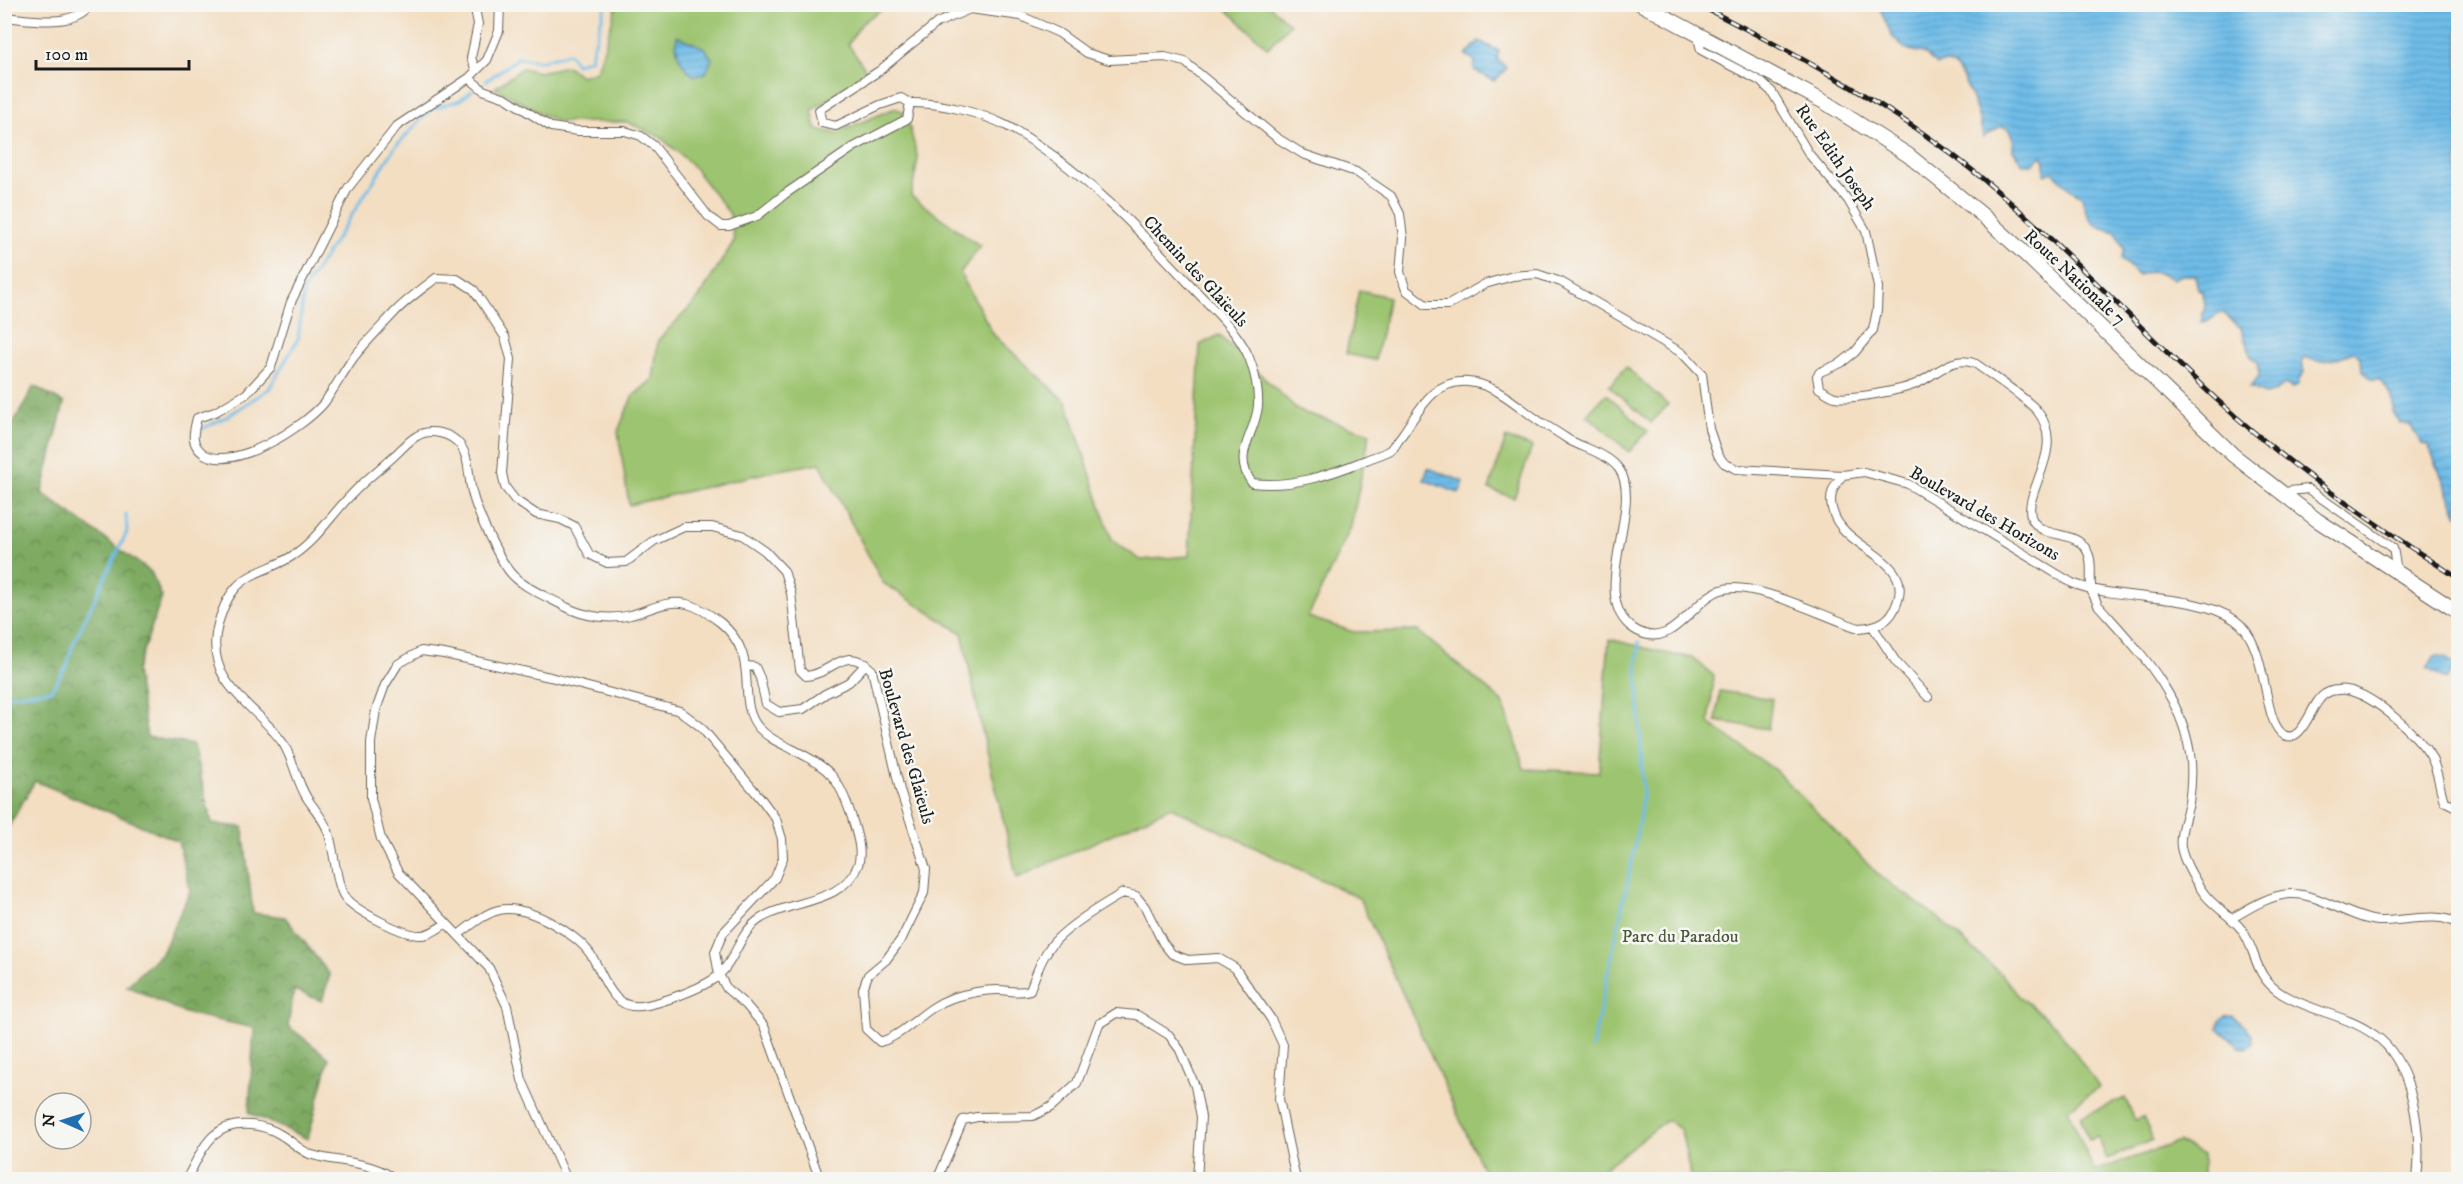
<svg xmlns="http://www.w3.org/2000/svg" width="2463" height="1184" font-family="'IM FELL DW Pica',serif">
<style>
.green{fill:#9dc470;stroke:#5c7046;stroke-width:1.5}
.forest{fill:url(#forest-crowns);stroke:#4d633f;stroke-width:1.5}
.water{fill:url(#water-rules);stroke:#456c82;stroke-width:1.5}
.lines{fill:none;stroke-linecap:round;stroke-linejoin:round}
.stream{stroke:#6ebce8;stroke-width:3}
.minor-casing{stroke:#676056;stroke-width:10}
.primary-casing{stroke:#676056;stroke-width:16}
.minor{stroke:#fff;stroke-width:8}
.primary{stroke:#fff;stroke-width:14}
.rail-casing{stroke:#1c1c1c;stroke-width:5}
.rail{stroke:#f6f6f2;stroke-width:3;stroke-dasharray:9;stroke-linecap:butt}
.labels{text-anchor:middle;stroke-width:5;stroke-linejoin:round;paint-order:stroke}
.street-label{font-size:18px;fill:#1c1c1c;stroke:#f6f6f2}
.park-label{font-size:18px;fill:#495739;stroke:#f6f6f2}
</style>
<defs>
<pattern id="forest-crowns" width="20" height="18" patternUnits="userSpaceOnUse" patternTransform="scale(1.5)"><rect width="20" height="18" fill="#7eaa62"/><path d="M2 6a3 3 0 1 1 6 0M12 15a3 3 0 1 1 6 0" fill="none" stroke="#668a50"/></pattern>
<pattern id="water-rules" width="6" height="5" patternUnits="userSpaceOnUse" patternTransform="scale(1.5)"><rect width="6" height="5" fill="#6ebce8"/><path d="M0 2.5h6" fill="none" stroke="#5fa1c6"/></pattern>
</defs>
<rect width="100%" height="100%" fill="#f6f6f2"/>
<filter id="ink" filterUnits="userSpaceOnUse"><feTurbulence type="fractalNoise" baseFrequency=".0167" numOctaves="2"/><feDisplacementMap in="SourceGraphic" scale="12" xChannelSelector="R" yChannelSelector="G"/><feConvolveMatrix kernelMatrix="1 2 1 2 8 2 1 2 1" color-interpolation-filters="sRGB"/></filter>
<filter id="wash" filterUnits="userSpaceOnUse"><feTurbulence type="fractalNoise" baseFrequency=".008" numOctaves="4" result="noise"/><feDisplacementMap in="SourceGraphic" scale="24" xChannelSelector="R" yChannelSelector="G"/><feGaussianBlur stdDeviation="1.35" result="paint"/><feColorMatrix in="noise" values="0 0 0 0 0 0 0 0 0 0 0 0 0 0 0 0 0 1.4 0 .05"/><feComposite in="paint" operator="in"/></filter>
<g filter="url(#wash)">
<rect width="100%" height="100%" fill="#f3dec2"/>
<path class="green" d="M 617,5 L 888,5 L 862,23 L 848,44 L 868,73 L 812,110 L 816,129 L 836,133 L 895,108 L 906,113 L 918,159 L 911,196 L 980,246 L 960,273 L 994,335 L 1067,403 L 1112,540 L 1141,560 L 1189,556 L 1200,345 L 1219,335 L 1299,411 L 1370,433 L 1351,527 L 1308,617 L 1354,632 L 1418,631 L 1503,702 L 1524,769 L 1599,772 L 1609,639 L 1674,655 L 1692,657 L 1714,676 L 1709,723 L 1775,770 L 1882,878 L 1936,916 L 2003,976 L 2018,995 L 2056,1026 L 2099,1087 L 2068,1110 L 2094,1171 L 2179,1142 L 2203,1155 L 2203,1179 L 1691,1179 L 1681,1130 L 1667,1120 L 1590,1179 L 1487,1179 L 1359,898 L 1171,807 L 1017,878 L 982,730 L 962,633 L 883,583 L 820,463 L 773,471 L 629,505 L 618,431 L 632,397 L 653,379 L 658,340 L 698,299 L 734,241 L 730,214 L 691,164 L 660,137 L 627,122 L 557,122 L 495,88 L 522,68 L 539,72 L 567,66 L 581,76 L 597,71 Z
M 1228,5 L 1269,5 L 1290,24 L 1268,48 L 1225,8 Z
M 1359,290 L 1389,297 L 1375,360 L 1346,354 Z
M 1626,367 L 1668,405 L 1651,423 L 1609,386 Z
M 1606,394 L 1648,431 L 1629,452 L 1587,415 Z
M 1506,438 L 1532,447 L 1514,498 L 1489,489 Z
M 1720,691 L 1772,699 L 1768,729 L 1716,721 Z
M 2125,1098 L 2135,1120 L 2143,1117 L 2153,1140 L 2107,1159 L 2098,1137 L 2089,1140 L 2080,1117 Z"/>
<path class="forest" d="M 34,386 L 64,403 L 42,493 L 151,572 L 162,597 L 136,671 L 147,737 L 193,745 L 212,824 L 243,827 L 253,913 L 285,917 L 330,975 L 322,1001 L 294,990 L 288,1026 L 329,1058 L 308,1139 L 249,1113 L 254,1028 L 185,1013 L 127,986 L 163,951 L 190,891 L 178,841 L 35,781 L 5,833 L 5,438 Z"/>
<path class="water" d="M 1875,5 L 2458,5 L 2458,516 L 2428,445 L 2422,444 L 2410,425 L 2400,423 L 2393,412 C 2395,397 2389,391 2379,380 L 2372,380 L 2362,370 L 2361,358 L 2354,352 C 2338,357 2321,367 2306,357 L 2302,360 L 2304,372 L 2299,379 L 2299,384 L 2292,388 L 2285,384 L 2277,391 L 2265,394 L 2250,387 L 2259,377 L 2258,362 L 2251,357 L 2241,328 L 2222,312 L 2208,321 L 2201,322 L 2205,306 L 2203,292 L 2198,289 L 2195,275 L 2182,275 L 2173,279 L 2153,271 L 2138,275 L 2121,259 L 2124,249 L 2116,232 C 2091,226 2087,222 2082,196 L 2071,190 L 2053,172 L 2045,175 L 2045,161 L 2042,156 L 2032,164 L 2023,164 L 2013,150 L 2013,136 L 2009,129 L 2001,126 L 1983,137 C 1981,120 1966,77 1954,66 C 1951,64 1948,63 1945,62 L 1937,65 L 1924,53 L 1905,49 L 1892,36 L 1880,9 Z
M 677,36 L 705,48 L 712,59 L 706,73 L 694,76 C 682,66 674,52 677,36 Z
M 1479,41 L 1499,51 L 1497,59 L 1507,68 L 1494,81 L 1474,70 L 1475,61 L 1466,55 Z
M 1428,468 L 1464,482 L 1459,493 L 1424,480 Z
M 2439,656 L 2446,658 L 2455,666 L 2446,680 L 2427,668 L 2435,657 Z
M 2233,1016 L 2253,1034 L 2253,1043 L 2246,1048 L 2239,1047 L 2218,1028 L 2220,1021 L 2225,1017 Z"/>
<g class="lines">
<path class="stream" d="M 486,81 L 518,58 L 540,61 L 569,53 L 576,64 L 590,59 L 606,4
M 198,431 L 228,416 L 269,389 L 298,339 L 304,289 L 396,146 L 431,109 L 460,100 L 472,91
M 4,696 L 51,690 L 68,664 L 72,646 L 127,532 L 126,514
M 1592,1048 L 1634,851 L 1643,793 L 1637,660 L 1639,642"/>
</g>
</g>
<g filter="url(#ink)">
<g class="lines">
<g class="minor-casing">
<path id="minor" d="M 474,4 L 478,24 L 471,58 L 476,70
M 500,4 L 499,31 L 487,60 L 469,78 L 397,126 L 348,188 L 291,302 L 271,367 L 246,394 L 215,412 L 197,418 C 193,433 190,444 204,454 C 234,472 305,426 324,403 C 335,388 343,372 354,357 C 366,342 381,327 394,313 C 406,300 422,289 436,278 L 457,279 L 474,290 L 505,337 L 511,359 L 502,473 L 505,487 L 515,500 L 536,514 L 560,519 L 574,526 L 589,554 L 607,563 L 626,562 L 654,541 L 684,527 L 712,527 L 742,535 L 765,551 L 784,571 L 791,593 L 800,670 L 806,676 C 833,674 844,643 872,670 L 900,790 L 926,869 L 924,893 L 902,938 L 886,960 L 868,975 L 863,989 L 866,1029 L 880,1042 C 907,1034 923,1008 952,998 C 965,994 984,990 998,990 C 1010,990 1018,994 1030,990 C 1035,976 1041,959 1050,947 C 1063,929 1104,904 1123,893 L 1136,896 L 1145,907 L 1163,943 L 1172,954 L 1188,960 L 1218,958 L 1235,968 L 1271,1019 L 1283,1045 L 1279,1099 L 1296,1180
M 4,17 C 31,19 72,29 91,4
M 1700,34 L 1699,42 L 1701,50 L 1760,81 L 1772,92 L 1809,154 L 1848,200 L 1866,231 L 1878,287 L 1877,310 L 1873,330 L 1855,352 L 1841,363 L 1820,372 L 1817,376 L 1819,388 C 1824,391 1830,396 1835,397 C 1850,400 1904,390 1918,383 C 1937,374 1953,354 1976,364 C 1991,375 2027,398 2038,412 C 2068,451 2018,496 2033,521 C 2043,537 2069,532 2082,544 C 2096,558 2088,576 2092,592 C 2094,596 2096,601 2098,605 C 2139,651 2185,697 2191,762 C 2192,776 2191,789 2189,803 C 2186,817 2179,832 2181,847 C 2184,863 2194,879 2203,892 C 2213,907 2231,915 2242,930 C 2258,953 2253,976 2282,994 C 2310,1011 2346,1015 2373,1034 C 2414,1060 2422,1135 2417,1180
M 469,78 L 483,90 L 506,98 L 551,127 L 578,131 L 625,131 L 641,136 L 654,146 L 708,216 L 721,226 L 729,226 L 757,216 L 785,194 L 854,147 L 907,119 L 910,103 L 901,98 L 880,105 L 836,126 L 822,123 L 819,110 L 879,71 L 937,23 L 970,9 L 1021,16 L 1059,33 L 1087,53 L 1109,60 L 1165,57 L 1185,62 L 1277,138 L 1303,154 L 1356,172 L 1391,196 L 1400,214 L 1403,238 L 1400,272 L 1406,290 L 1426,305 L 1448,305 L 1485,284 L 1513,276 L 1537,274 L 1561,282 L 1682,353 L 1702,374 L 1709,429 L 1718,455 L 1724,463 L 1736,469 L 1843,475 L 1864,472 L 1908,484 L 2072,583 C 2120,602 2195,592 2235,620 C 2270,644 2261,722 2284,735 C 2303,745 2311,702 2325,694 C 2328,692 2334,690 2338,690 C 2364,685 2419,735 2431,757 C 2438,770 2439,787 2444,801 L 2454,806 L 2458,804
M 910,103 C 938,102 982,113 1007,126 C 1076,163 1142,233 1195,290 C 1213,309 1235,329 1247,353 C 1254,368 1259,390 1258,406 C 1255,436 1231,454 1252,483 C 1291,488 1329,475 1366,460 C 1373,457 1384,454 1391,450 C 1395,446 1398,439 1402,435 C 1419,411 1433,379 1468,382 C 1497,384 1519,408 1542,423 C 1551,428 1560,434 1569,440 C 1586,449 1608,454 1619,469 C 1645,505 1586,598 1634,629 C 1672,654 1691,600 1721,590 C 1752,579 1826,618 1859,628 C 1873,627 1887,624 1894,610 C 1921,558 1845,552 1833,512 C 1828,497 1833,486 1843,475
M 2290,491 L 2308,489 L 2393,548 L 2396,565
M 1873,627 L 1896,662 L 1928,697
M 747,666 L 755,667 L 760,678 L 766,704 L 779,712 L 803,709 L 825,694 L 849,682 L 866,664
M 2231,919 C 2248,909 2269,895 2290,894 C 2317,892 2349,918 2378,921 C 2399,922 2443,910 2458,925
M 446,923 C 439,928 430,935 421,935 C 405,936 353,910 344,896 C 336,884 334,847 328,831 C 323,818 315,810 307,798 C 297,782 294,762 284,745 C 261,708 208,688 216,634 C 218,620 225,601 234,590 C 249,571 273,569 292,556 C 317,540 331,515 352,494 C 365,480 381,468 395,455 C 402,449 409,440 417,436 C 430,428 451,433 460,445 C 470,458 468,477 472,492 C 477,513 496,553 509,571 C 521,587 548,597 566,607 C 585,617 610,620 631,615 C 650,610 667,599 687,604 C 700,607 711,615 721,623 C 763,658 734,700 759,728 C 768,738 780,743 792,749 C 830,768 839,777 852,818 C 856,832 863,851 858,865 C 842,905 791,899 760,919 C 739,933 737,957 721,973 C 708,987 659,1004 641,1006 C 611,1010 604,975 591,955 C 577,933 526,904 499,910 C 485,913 470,926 458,935
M 186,1180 C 203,1149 211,1121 251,1125 C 261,1126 272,1129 281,1135 C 292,1141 300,1151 312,1155 C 340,1163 373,1161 396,1180
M 567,1180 L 522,1080 L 507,1006 L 489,968 L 398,872 L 381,839 L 371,798 L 371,742 L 376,710 L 385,685 L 398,664 L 421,651 L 444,654 L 550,677 L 680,711 L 701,727 L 762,800 L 776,819 L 782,839 L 783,858 L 775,878 L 723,933 L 715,952 L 719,975 L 727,989 L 746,1005 L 764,1026 L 820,1180
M 937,1180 L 963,1120 L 977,1117 L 1033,1116 L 1051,1107 L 1077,1083 L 1099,1024 L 1116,1013 L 1137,1015 L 1169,1035 L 1180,1050 L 1195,1086 L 1201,1117 L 1197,1180"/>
</g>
<g class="primary-casing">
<path id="primary" d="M 1641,4 L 1826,103 L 1908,155 L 1981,214 L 2024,253 L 2233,455 L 2317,520 L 2458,612"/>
</g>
<use href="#minor" class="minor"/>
<use href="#primary" class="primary"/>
<g class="rail-casing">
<path id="rail" d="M 1697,4 C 1788,50 1877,97 1958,159 C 2051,231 2129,319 2215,398 C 2290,467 2372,523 2458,578"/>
</g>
<use href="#rail" class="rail"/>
</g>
</g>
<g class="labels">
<g class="street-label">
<text transform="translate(1836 157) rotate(55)" y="6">Rue Edith Joseph</text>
<text transform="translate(1196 271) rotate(47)" y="6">Chemin des Glaïeuls</text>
<text transform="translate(2075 277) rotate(43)" y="6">Route Nationale 7</text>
<text transform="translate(1985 513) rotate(30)" y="6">Boulevard des Horizons</text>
<text transform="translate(907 746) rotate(74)" y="6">Boulevard des Glaïeuls</text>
</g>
<g class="park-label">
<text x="1680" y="942">Parc du Paradou</text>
</g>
</g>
<rect width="2463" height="1184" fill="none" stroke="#f6f6f2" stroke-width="24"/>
<g transform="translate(63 1121) rotate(273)"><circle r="28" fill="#f6f6f2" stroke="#9f9f9c" stroke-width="1.5"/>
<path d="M0-4.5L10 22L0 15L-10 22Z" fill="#1f6fb2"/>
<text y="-9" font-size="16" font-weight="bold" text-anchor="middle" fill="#1c1c1c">N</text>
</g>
<path d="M36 60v9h153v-9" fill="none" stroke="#1c1c1c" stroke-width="3"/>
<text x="45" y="60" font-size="18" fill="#1c1c1c" stroke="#f6f6f2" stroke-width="4.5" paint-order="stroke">100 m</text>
</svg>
